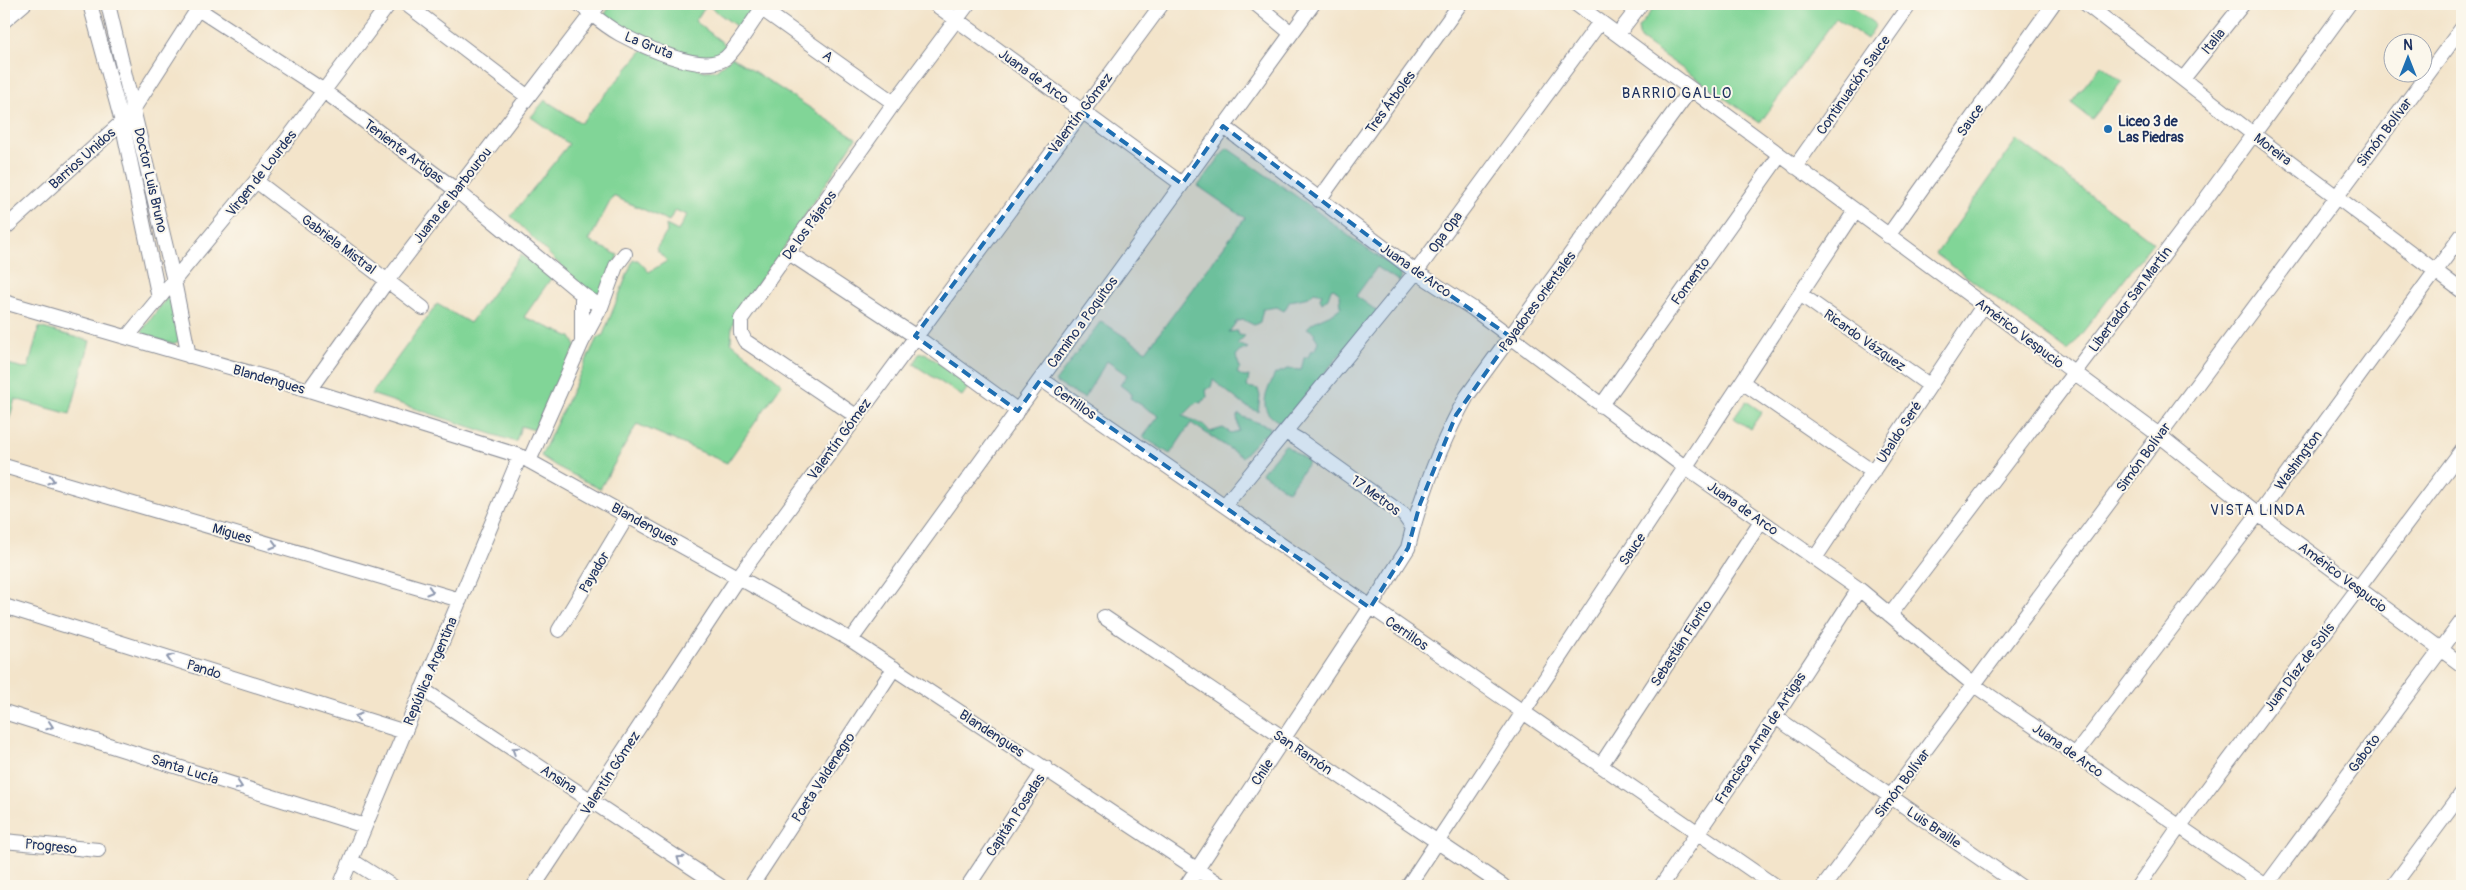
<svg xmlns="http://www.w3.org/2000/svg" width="2466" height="890" font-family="Pangolin,sans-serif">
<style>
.green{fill:#81d597;stroke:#4e827a}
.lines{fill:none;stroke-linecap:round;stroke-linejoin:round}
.minor-casing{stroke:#878a94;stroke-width:16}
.minor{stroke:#fff;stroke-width:14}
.oneway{stroke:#8d97ae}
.marked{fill:#1f6fb2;fill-opacity:0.2;stroke:#1f6fb2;stroke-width:4;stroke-dasharray:10 6;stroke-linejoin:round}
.poi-dot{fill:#1f6fb2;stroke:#fbf7ec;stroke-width:2}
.labels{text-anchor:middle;stroke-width:4;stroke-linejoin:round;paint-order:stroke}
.street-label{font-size:14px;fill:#1b2f5e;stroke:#fbf7ec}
.poi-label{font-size:14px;font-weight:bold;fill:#1b2f5e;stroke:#fbf7ec;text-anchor:start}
.neighbourhood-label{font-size:15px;letter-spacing:1px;fill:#1b2f5e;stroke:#fbf7ec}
</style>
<rect width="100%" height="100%" fill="#fbf7ec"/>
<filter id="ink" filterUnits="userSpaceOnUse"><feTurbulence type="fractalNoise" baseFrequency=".02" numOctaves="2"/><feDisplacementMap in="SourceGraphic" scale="10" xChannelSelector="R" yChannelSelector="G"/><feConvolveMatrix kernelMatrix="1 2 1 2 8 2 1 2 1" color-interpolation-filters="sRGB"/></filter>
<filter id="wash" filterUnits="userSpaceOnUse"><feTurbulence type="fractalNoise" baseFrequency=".0096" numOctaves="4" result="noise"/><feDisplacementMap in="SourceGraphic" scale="20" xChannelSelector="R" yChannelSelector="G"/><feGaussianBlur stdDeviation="1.12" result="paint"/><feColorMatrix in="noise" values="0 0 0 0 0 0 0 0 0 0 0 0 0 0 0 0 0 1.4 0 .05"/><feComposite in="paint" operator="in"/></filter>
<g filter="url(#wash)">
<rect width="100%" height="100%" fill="#f3e4ca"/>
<path class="green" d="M 611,4 L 699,4 L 705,8 L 695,21 L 727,46 C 726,48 723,53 721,55 C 700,71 626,30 605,19 L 604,16 Z
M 713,4 L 759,4 L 740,29 L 710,7 Z
M 1657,4 L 1849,4 L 1876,25 L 1867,39 L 1836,18 L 1760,123 L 1640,39 L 1638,28 Z
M 643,50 L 705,71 L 716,70 L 732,57 L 856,138 L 781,252 L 738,311 L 732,326 L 731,342 L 782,384 L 727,463 L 637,424 L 600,489 L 556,466 L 541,456 L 597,338 L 603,335 L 633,260 L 638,260 L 649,272 L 667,261 L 656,249 L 667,232 L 666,225 L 678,231 L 687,215 L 675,210 L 669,221 L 613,196 L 589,241 L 618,255 L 599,301 L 578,283 L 511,216 L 569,144 L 531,117 L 545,100 L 581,123 Z
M 2101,65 L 2122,81 L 2092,119 L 2071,103 Z
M 2017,140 L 2153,242 L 2068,351 L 1936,254 Z
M 1227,148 L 1306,203 L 1358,243 L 1397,269 L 1400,275 L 1400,282 L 1377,267 L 1356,296 L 1377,311 L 1282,423 C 1256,412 1265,395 1275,374 L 1288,369 L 1301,370 L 1304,358 L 1308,357 L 1311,351 L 1315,350 L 1318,341 L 1314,335 L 1315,333 L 1307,328 C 1317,317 1331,317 1341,307 L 1340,295 L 1334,288 L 1331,289 L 1328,298 L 1322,303 L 1320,298 L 1322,294 L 1314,292 L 1309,297 L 1290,301 L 1284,311 L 1277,307 L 1263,309 L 1260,322 L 1254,325 L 1244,320 L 1237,321 L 1229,332 L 1237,331 L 1239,335 L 1245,336 L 1237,344 L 1248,348 L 1239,352 L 1236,356 L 1240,368 L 1237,373 L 1244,377 L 1249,376 L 1247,387 L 1258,389 L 1260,396 L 1258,412 L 1244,405 L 1213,380 L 1211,387 L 1206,390 L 1207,397 L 1201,403 L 1197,402 L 1183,416 L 1204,425 L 1210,432 L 1223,428 L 1231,433 L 1239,431 L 1237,416 L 1239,414 L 1243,417 L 1270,427 L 1270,432 L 1261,437 L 1242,457 L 1191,423 L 1170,454 L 1143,437 L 1159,416 L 1130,398 L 1132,394 L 1120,385 L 1127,375 L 1107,361 L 1084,398 L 1055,382 L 1101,321 L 1146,351 L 1245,218 L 1198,186 Z
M 521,255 L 552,277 L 524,317 L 571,337 L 576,346 L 534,430 L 521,426 L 516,442 L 371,394 L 437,304 L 470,323 Z
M 168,296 L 173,297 L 181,340 L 173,344 L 145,335 L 142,331 Z
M 39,327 L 90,341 L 70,414 L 15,399 L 9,420 L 4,418 L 4,363 L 28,369 Z
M 925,353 L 970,385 L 962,396 L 913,364 L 919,354 Z
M 1746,401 L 1762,412 L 1750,429 L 1734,418 Z
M 1285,445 L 1309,462 L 1288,491 L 1262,473 Z"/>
</g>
<g filter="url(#ink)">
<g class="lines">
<g class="minor-casing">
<path id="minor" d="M 90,4 L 122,122 L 159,298
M 108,4 L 174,281 L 189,356
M 406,4 L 528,97
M 579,4 C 592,14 605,26 620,34 C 643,46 700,74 724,59 C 734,53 756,16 765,4
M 935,4 L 1182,184
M 1256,4 L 1291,33
M 1576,4 L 2159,435 L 2258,514 L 2462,665
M 2086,4 L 2253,134 L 2462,291
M 198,9 L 324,91 L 456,190 L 582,294 L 601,307
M 762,9 L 894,103
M 4,21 L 24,4
M 1618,34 L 1641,4
M 2183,79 L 2243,4
M 1223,126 L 1416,272 L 1472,308 L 1686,468 L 1859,589 L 1974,685 L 2266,886
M 1795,167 L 1910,4
M 256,181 L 423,308
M 1319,200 L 1460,4
M 4,229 L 122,122 L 134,108 L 201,4
M 1888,236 L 2053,4
M 789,253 L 915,336 L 1018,411
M 1800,294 L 1929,385
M 4,302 L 309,390 L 520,456 L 851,640 L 1222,886
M 127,337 L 256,181 L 389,4
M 582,341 L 582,294
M 1041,379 L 1775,886
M 1742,382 L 1873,472
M 309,390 L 387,281 L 599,4
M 1601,406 L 1780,155
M 856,416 L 745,341 L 741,333 L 741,319 L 894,103 L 968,4
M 529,461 L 582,342 L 601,307 L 616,266 L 625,254
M 4,466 L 460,600
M 1225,505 L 1416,272 L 1600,22
M 1413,528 C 1426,483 1444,437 1467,396 L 1690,90
M 1815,558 L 1983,306
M 4,606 L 405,732
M 1890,615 L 2197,211 L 2349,4
M 1104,617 L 1503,886
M 559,630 L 628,515
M 851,640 L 1313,4
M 422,689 L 720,886
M 4,712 L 365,826
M 1774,716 L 2020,886
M 2075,755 L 2258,514 L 2462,235
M 1601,765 L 1761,521
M 4,841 L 98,850
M 351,860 L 392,886
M 340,886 L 520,456
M 534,886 L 739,576 L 1162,4
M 751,886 L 894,668
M 968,886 L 1046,768
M 1186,886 L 1370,608 L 1408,548 L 1413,528 L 1404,515 L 1299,440 L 1285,432
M 1408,886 L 1855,211
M 1661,886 L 1736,777 L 1859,589
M 1824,886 L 2462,28
M 2138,886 L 2179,827 L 2462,450
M 2266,886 L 2462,621
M 2393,886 L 2462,793"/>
</g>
<use href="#minor" class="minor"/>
</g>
<defs><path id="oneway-chevron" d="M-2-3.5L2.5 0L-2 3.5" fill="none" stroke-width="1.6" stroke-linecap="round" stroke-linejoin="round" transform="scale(1.25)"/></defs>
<g class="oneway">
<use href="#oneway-chevron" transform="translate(51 480) rotate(16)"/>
<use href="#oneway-chevron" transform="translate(274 545) rotate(16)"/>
<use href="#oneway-chevron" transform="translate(430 591) rotate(16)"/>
<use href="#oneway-chevron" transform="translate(170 658) rotate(-163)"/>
<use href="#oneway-chevron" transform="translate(358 717) rotate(-163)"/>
<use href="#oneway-chevron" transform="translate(50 726) rotate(18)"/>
<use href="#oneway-chevron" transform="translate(515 750) rotate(-147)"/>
<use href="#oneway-chevron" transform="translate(239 786) rotate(18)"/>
<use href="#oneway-chevron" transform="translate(680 859) rotate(-146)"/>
</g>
</g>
<path class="marked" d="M 1081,111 L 1182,184 L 1223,126 L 1416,272 L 1511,337 L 1456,415 L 1420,504 L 1408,548 L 1370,608 L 1041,379 L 1018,411 L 915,336 Z"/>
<circle class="poi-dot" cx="2108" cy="129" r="5"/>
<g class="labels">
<g class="street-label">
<text transform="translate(2213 41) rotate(-51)" y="5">Italia</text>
<text transform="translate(649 45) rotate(22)" y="5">La Gruta</text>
<text transform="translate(828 56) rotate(35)" y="5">A</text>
<text transform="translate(1034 76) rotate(36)" y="5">Juana de Arco</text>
<text transform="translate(1853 85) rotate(-55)" y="5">Continuación Sauce</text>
<text transform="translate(1390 102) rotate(-54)" y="5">Tres Árboles</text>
<text transform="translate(1080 113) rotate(-53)" y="5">Valentín Gómez</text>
<text transform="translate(1970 120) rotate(-55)" y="5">Sauce</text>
<text transform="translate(2384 132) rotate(-53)" y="5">Simón Bolívar</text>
<text transform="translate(2273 149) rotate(37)" y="5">Moreira</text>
<text transform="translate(404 151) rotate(37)" y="5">Teniente Artigas</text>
<text transform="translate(82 158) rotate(-42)" y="5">Barrios Unidos</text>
<text transform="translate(261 173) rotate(-52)" y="5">Virgen de Lourdes</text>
<text transform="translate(151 180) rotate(77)" y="5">Doctor Luis Bruno</text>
<text transform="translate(452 195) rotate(-52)" y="5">Juana de Ibarbourou</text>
<text transform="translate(809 225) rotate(-54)" y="5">De los Pájaros</text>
<text transform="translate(1445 232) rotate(-54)" y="5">Opa Opa</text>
<text transform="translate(339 244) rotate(37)" y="5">Gabriela Mistral</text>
<text transform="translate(1416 270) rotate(35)" y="5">Juana de Arco</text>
<text transform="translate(1690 281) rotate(-54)" y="5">Fomento</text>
<text transform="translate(2130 299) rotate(-53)" y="5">Libertador San Martín</text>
<text transform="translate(1537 301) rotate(-54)" y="5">Payadores orientales</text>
<text transform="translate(1082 322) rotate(-54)" y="5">Camino a Poquitos</text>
<text transform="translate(2020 333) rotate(37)" y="5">Américo Vespucio</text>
<text transform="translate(1865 340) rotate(35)" y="5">Ricardo Vázquez</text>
<text transform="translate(269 379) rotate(16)" y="5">Blandengues</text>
<text transform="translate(1075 402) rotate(34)" y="5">Cerrillos</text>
<text transform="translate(1899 432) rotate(-57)" y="5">Ubaldo Seré</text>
<text transform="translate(839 439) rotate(-54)" y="5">Valentín Gómez</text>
<text transform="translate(2143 457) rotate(-54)" y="5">Simón Bolívar</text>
<text transform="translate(2298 460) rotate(-54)" y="5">Washington</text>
<text transform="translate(1376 495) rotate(36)" y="5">17 Metros</text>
<text transform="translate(1743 508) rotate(35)" y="5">Juana de Arco</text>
<text transform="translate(645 524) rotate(29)" y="5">Blandengues</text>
<text transform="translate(232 533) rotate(16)" y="5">Migues</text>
<text transform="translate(1632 549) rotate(-56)" y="5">Sauce</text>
<text transform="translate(594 572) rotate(-59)" y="5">Payador</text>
<text transform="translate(2343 577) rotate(37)" y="5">Américo Vespucio</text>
<text transform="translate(1407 633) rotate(34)" y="5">Cerrillos</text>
<text transform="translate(1681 643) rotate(-57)" y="5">Sebastián Fiorito</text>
<text transform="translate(2299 667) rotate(-53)" y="5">Juan Díaz de Solís</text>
<text transform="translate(204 669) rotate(17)" y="5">Pando</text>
<text transform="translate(430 671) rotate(-67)" y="5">República Argentina</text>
<text transform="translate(992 733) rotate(33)" y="5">Blandengues</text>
<text transform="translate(1760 738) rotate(-57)" y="5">Francisca Arnal de Artigas</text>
<text transform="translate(2068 750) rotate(35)" y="5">Juana de Arco</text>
<text transform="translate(1303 752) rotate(34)" y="5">San Ramón</text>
<text transform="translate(2364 753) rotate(-54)" y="5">Gaboto</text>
<text transform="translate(185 769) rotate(18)" y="5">Santa Lucía</text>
<text transform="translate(1262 772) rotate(-57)" y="5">Chile</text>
<text transform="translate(610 773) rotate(-57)" y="5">Valentín Gómez</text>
<text transform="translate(823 777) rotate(-57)" y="5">Poeta Valdenegro</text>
<text transform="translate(559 779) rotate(33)" y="5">Ansina</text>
<text transform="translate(1902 783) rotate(-53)" y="5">Simón Bolívar</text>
<text transform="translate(1015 815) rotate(-57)" y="5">Capitán Posadas</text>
<text transform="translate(1934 827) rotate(34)" y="5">Luis Braille</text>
<text transform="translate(51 846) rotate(6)" y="5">Progreso</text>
</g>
<g class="poi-label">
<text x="2118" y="126">Liceo 3 de<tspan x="2118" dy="16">Las Piedras</tspan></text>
</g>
<g class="neighbourhood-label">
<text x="1677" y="98">BARRIO GALLO</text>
<text x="2258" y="515">VISTA LINDA</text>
</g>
</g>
<rect width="2466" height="890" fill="none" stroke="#fbf7ec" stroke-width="20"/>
<g transform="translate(2408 58)"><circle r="24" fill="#fbf7ec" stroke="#a1a7b3"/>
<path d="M0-4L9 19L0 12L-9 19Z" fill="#1f6fb2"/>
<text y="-8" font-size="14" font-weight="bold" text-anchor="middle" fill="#1b2f5e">N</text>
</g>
</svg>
